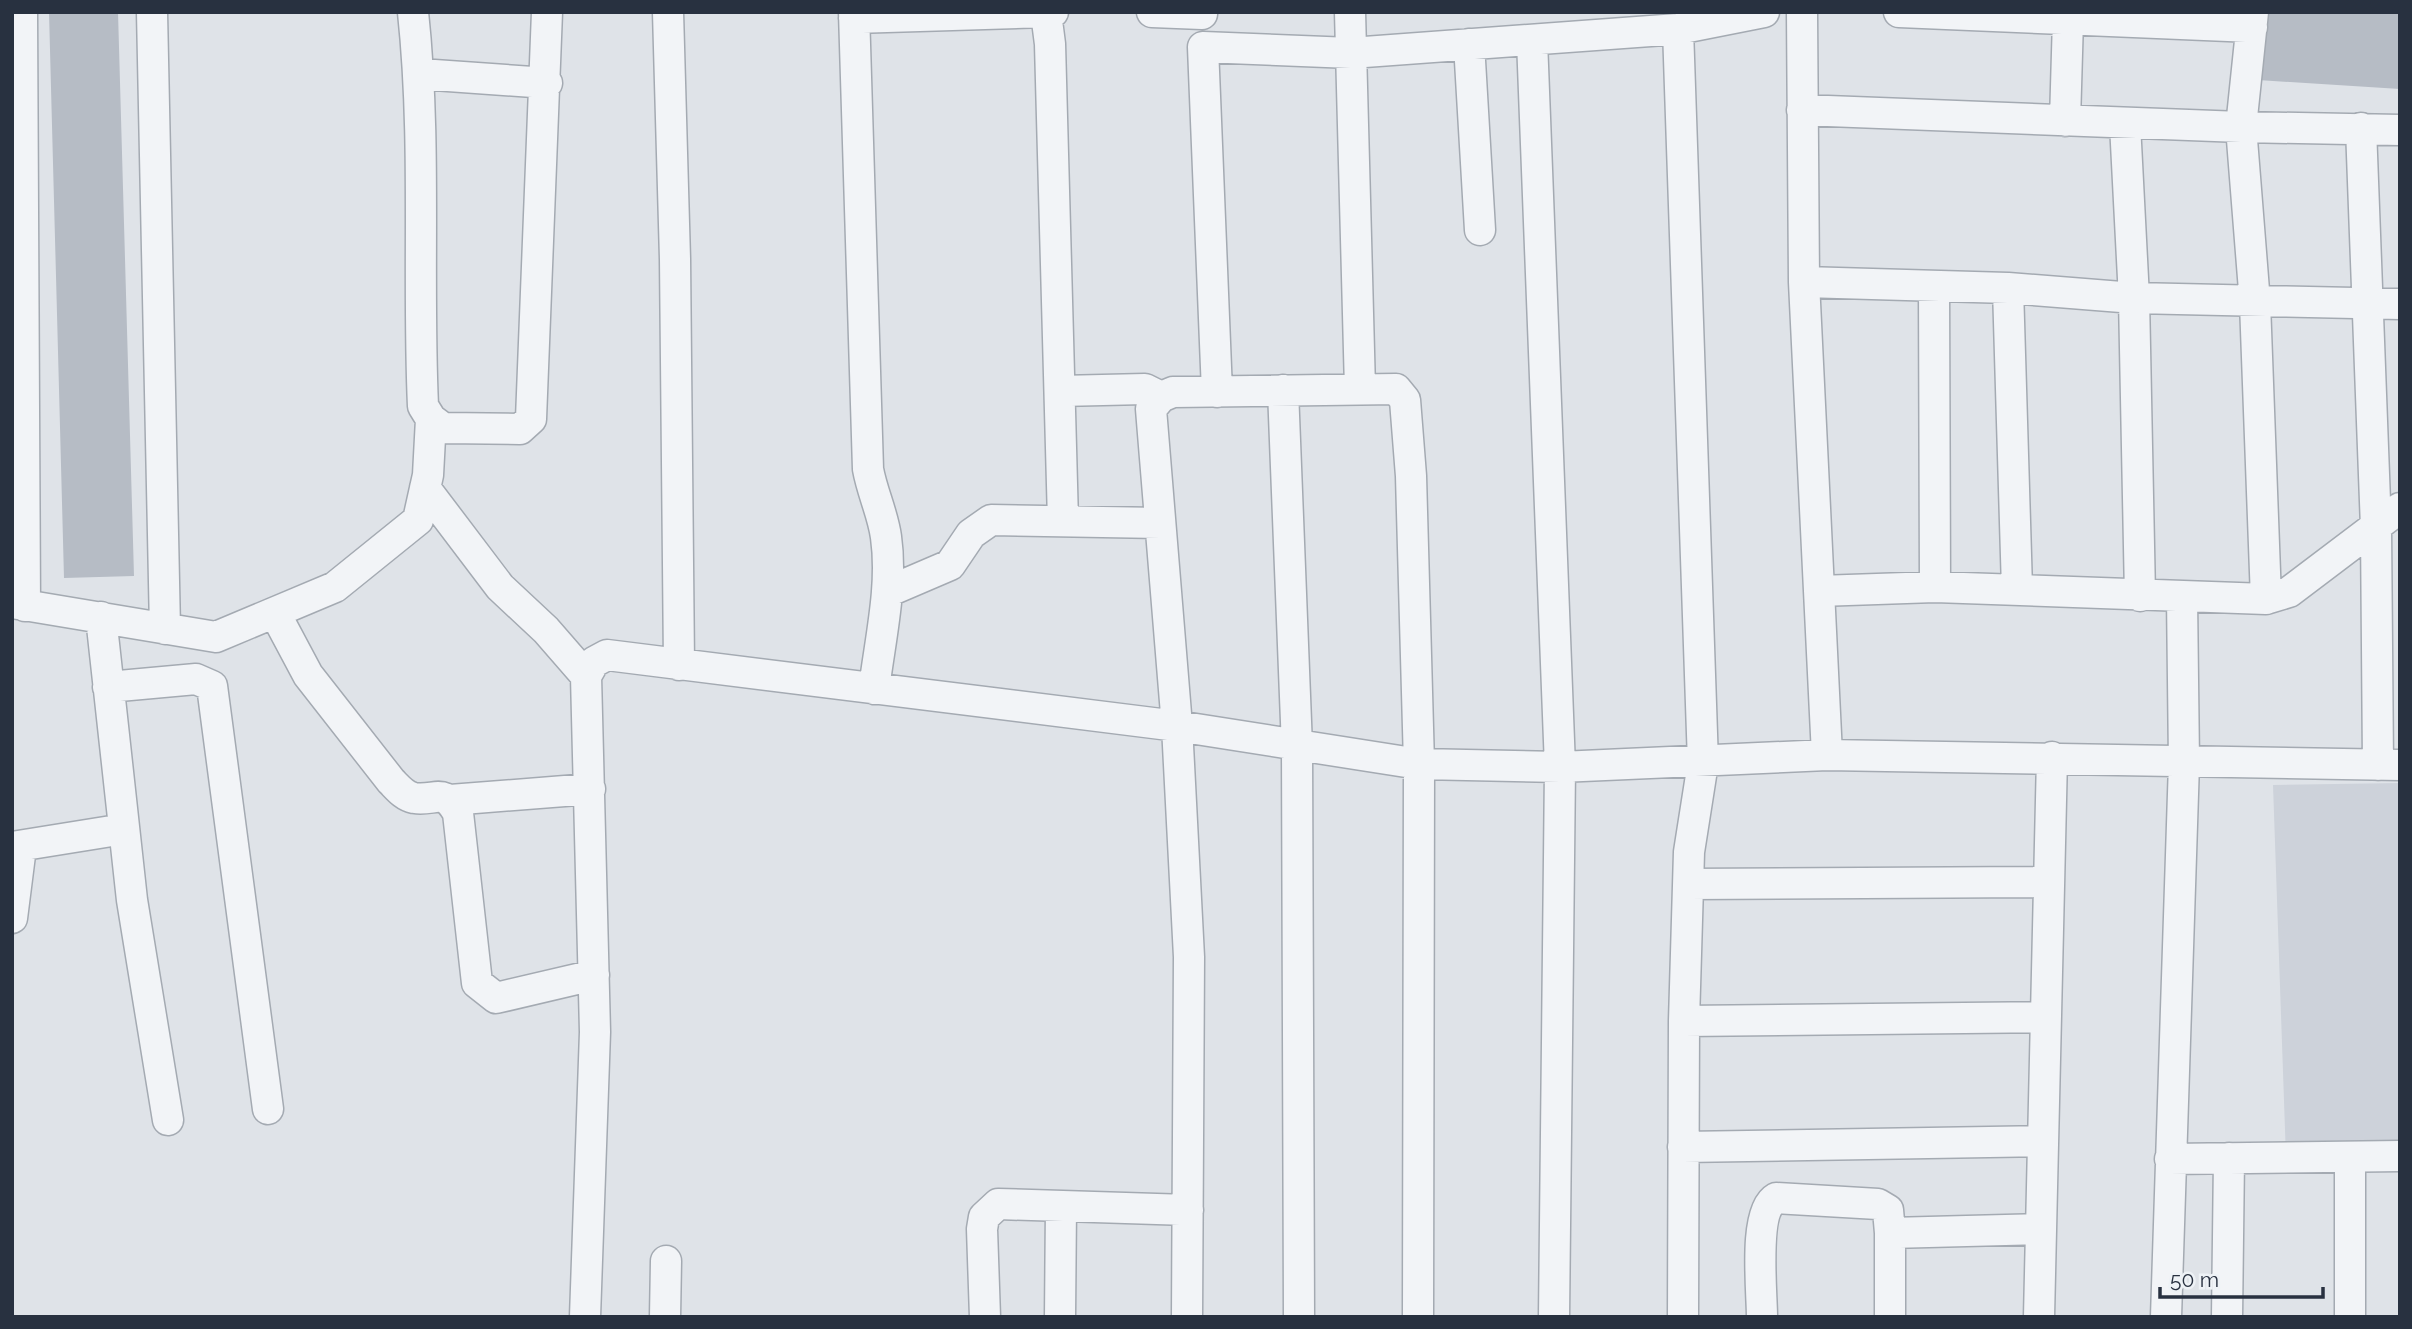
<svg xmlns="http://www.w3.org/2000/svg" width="2412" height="1329" font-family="Raleway,sans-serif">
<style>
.built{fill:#cdd2da}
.building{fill:#b6bcc5}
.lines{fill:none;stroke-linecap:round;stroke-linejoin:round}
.minor-casing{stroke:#a4aab2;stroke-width:33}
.minor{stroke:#f2f4f7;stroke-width:30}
</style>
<rect width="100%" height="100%" fill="#dfe3e8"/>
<path class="built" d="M 2400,783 L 2400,1154 L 2286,1158 L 2273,785 Z"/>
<path class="building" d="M 49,12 L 118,12 L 134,576 L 64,578 Z
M 2257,12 L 2400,12 L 2400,89 L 2258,80 Z"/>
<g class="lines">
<g class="minor-casing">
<path id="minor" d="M 22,12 L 25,606
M 152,12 L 165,629
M 413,12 C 427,143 417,275 423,406 L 431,419 L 443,428 L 520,429 L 531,419 L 547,12
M 668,12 L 675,259 L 679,665
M 854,12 L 868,469 C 872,492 883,514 886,537 C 893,586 880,640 874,689
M 1053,12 L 1046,13 L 1050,44 L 1063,521
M 1152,12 L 1202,14
M 1350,12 L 1360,389
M 1802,12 L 1804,282 L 1827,755
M 1899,12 L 2252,27
M 2253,12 L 2241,127 L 2255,303 L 2266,599
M 854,18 L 1046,12
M 1678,29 L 1703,763 L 1689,852 L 1684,1021 L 1683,1317
M 1532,40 L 1560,767 L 1554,1317
M 1469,44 L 1480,230
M 420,74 L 547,83
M 1802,110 L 2241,127 L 2400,130
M 2065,121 L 2068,19
M 2125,124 L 2134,298 L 2140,596
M 2361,128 L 2376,528 L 2378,765
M 1804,282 L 2008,288 L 2134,298 L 2400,304
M 1934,286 L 1935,587
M 2008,288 L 2017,589
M 1283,390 L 1297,747 L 1299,1317
M 1060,391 L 1145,389 L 1161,397
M 1217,392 L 1203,47 L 1351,53 L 1678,29 L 1764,12
M 425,488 L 500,587 L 546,630 L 586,676
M 1819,591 L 1935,587 L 2266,599 L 2289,592 L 2400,508
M 887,592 L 950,565 L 971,534 L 991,520 L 1160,523
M 12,603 L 216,637 L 335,587 L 418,520 L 428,475 L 431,419
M 275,613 L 308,675 L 391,781 C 398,788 404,796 414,798 C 437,801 443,787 458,813 L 477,983 L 496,998 L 594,975
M 101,617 L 132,900 L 168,1120
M 108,687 L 196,679 L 212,686 L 268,1109
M 450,800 L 590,789
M 12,847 L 124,829
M 1689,884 L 2049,882
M 12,918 L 21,847
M 1684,1021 L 2046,1017
M 1683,1147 L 2043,1141
M 2170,1159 L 2400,1156
M 585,1317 L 595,1032 L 586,676 L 594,662 L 607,655 L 1177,726 L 1419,764 L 1560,767 L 1827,755 L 2400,765
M 665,1317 L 666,1261
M 985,1317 L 982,1229 L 984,1217 L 998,1204 L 1188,1210
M 1060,1317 L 1061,1206
M 1187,1317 L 1189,957 L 1177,726 L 1151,409 L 1161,397 L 1173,392 L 1396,389 L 1405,400 L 1411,476 L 1419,764 L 1418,1317
M 1762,1317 C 1762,1291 1753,1211 1776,1198 L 1878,1204 L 1888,1210 L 1890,1233
M 1890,1317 L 1890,1233 L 2041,1229
M 2039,1317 L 2052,757
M 2166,1317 L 2184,763 L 2182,597
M 2227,1317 L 2229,1158
M 2350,1317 L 2350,1157"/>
</g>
<use href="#minor" class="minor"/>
</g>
<rect width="2412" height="1329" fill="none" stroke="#283140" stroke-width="28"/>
<path d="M2160 1287v10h163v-10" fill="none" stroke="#283140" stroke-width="3.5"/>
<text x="2170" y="1287" font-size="21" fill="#283140" stroke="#eef2f6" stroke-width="5" paint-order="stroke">50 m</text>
</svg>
